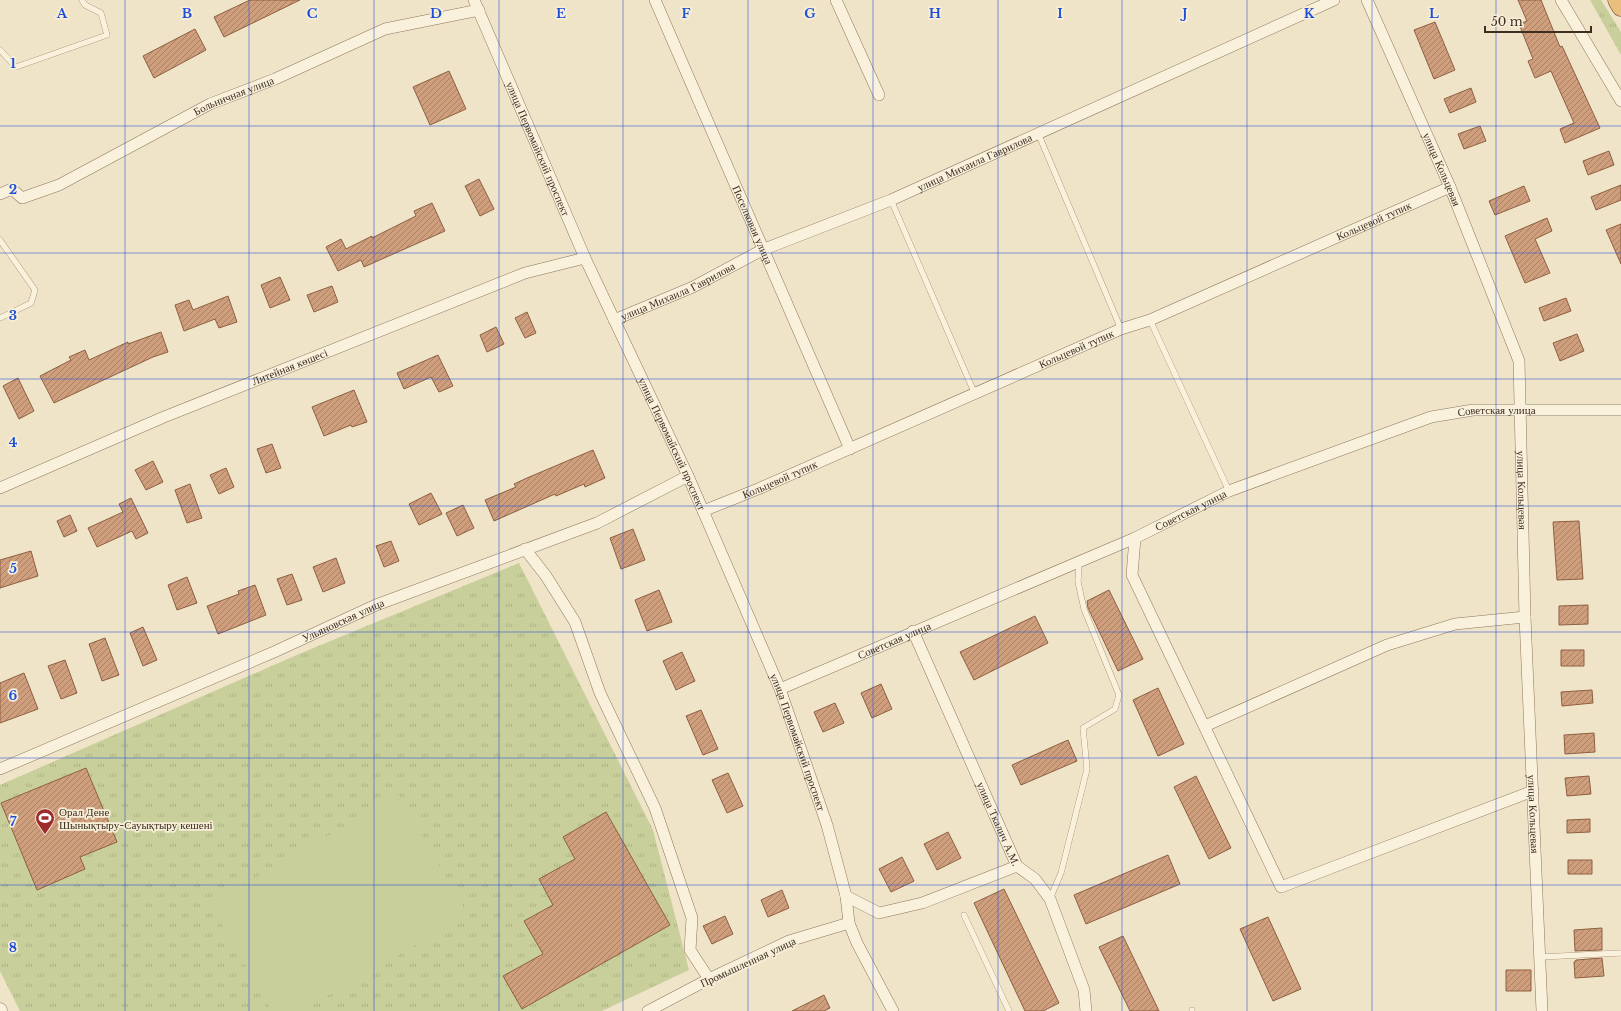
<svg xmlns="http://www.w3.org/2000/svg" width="1621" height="1011" font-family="'Libre Baskerville',serif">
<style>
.grass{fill:url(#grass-tufts)}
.garden{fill:#c9cf9b}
.building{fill:url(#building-hatch);stroke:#8d5f41}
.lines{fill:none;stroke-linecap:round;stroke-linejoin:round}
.service-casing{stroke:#8d765c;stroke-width:6}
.minor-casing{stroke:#8d765c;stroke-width:12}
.tertiary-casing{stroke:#8d765c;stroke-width:15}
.trunk-casing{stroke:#5b4430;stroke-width:19}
.service{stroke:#faf1dc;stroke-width:5.5}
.minor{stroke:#faf1dc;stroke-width:11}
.tertiary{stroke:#faf1dc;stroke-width:14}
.trunk{stroke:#eabe7c;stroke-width:18}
.grid{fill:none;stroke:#1d4ed8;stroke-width:1;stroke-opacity:0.55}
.labels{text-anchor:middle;stroke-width:3.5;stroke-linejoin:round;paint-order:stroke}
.street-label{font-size:11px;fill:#3d2e20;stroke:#f7eed8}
.poi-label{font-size:11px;fill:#3d2e20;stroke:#f7eed8;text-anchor:start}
.grid-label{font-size:13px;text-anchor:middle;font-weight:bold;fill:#1d4ed8;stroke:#f7eed8;stroke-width:3.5;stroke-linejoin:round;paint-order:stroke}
</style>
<defs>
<pattern id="grass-tufts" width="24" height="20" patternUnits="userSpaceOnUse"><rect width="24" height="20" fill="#c9cf9b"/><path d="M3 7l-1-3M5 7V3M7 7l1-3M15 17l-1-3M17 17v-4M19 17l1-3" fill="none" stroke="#aeb285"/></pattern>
<pattern id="building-hatch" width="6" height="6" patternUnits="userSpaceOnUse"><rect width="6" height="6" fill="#cf9f7d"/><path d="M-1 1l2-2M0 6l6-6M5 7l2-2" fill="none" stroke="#a98266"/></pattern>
</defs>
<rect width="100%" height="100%" fill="#f0e4c8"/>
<path class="grass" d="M 1590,0 L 1601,0 L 1621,32 L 1621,55 Z
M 519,563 L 653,830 L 689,970 L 602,1011 L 20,1011 L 0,971 L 0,785 L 299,654 Z"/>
<path class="garden" d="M 399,795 L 468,915 L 301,1011 L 272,1011 L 210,904 Z"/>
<path class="building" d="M 250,0 L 300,0 L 224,37 L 214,17 Z
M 1518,0 L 1541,0 L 1560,47 L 1562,46 L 1600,128 L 1565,143 L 1560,129 L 1574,123 L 1551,71 L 1535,78 L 1528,61 L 1533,59 L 1519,24 L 1527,21 Z
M 1435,22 L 1455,70 L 1434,79 L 1414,30 Z
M 195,29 L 206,50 L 154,78 L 143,56 Z
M 449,71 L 466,109 L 430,125 L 413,87 Z
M 1471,88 L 1476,102 L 1450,113 L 1444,99 Z
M 1480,126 L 1486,141 L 1464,149 L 1458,134 Z
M 1609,151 L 1614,165 L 1588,175 L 1583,161 Z
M 479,179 L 494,209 L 480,216 L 465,186 Z
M 1621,185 L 1621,200 L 1596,210 L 1591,197 Z
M 1524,186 L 1530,201 L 1495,215 L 1489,201 Z
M 432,203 L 445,231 L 364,267 L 361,260 L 338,271 L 326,247 L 341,239 L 346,249 L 372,236 L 372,238 L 416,216 L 414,211 Z
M 1547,218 L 1552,231 L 1535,239 L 1550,273 L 1525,283 L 1505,236 Z
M 1621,224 L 1621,264 L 1606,230 Z
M 280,277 L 290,300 L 270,308 L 261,285 Z
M 332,286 L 338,302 L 314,312 L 307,295 Z
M 228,296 L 237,322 L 219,328 L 215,319 L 184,331 L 175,305 L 189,300 L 193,310 Z
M 1566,298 L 1571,311 L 1544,321 L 1539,308 Z
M 527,312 L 536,333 L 525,338 L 515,318 Z
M 496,327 L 504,344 L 487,352 L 480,335 Z
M 161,332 L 168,352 L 153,357 L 54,403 L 40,376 L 71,360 L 69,357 L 85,350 L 89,360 L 128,342 L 128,344 Z
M 1577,334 L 1584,351 L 1560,361 L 1553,343 Z
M 438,355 L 453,386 L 439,392 L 431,377 L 404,389 L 397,373 Z
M 18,378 L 34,411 L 19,419 L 3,386 Z
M 354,390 L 367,422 L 352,427 L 351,425 L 324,436 L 312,407 Z
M 272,444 L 281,468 L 266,473 L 257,449 Z
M 593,450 L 605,478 L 585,487 L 584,484 L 556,496 L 555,494 L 494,521 L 485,500 L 516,487 L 514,484 L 527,478 Z
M 153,461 L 163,482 L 146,490 L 135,470 Z
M 226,468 L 234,487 L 219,494 L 210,475 Z
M 190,484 L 202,518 L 187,523 L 175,490 Z
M 431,493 L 442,514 L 419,525 L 409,504 Z
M 131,498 L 148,533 L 136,539 L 132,531 L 97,547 L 88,528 L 123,512 L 119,504 Z
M 463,505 L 474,528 L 457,536 L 446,513 Z
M 70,515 L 77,531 L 64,537 L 57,521 Z
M 1579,521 L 1583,579 L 1557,580 L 1553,522 Z
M 633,529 L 645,560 L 621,569 L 610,538 Z
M 391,541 L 399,561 L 384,567 L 376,546 Z
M 31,551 L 38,576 L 0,588 L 0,560 Z
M 336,558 L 345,583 L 323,592 L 313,567 Z
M 292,574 L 302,600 L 287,605 L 277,579 Z
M 187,577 L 197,603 L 177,610 L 168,585 Z
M 255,585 L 266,615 L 218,634 L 207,606 L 239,594 L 238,591 Z
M 659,590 L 672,622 L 647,631 L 635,600 Z
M 1109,590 L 1143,659 L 1118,671 L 1088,608 L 1087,601 Z
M 1588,605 L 1588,624 L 1559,625 L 1559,606 Z
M 1035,616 L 1048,643 L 974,680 L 960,652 Z
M 143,627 L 157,660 L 143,666 L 130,633 Z
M 105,638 L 119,675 L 102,681 L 89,644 Z
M 1561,650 L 1584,650 L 1584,666 L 1561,666 Z
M 682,652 L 695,681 L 676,690 L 663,661 Z
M 65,660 L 77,693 L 61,699 L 48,666 Z
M 24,673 L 38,709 L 0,723 L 0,683 Z
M 881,684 L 892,709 L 872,718 L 861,693 Z
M 1158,688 L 1184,744 L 1158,756 L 1133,700 Z
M 1592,690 L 1593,703 L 1562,706 L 1561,692 Z
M 835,703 L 844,723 L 823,732 L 814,712 Z
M 701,710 L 718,749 L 703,755 L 686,716 Z
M 1594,733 L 1595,752 L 1565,754 L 1564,735 Z
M 1068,740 L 1077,761 L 1021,785 L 1012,765 Z
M 86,768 L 117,842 L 80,857 L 85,869 L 37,890 L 1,803 Z
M 728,773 L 743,806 L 727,813 L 712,780 Z
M 1196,776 L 1231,848 L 1209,859 L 1174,787 Z
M 1589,776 L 1591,794 L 1567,796 L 1565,778 Z
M 606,812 L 670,925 L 522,1009 L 503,976 L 543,954 L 524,921 L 553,905 L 539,879 L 575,859 L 563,837 Z
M 1590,819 L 1590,832 L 1567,833 L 1567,820 Z
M 948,832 L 961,858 L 937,870 L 924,844 Z
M 1168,855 L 1180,884 L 1086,924 L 1074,895 Z
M 902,857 L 914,881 L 891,892 L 879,869 Z
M 1568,860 L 1592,860 L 1592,874 L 1568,874 Z
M 1004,889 L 1059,1003 L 1043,1011 L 1025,1011 L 974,903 Z
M 782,890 L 789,908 L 768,917 L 761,900 Z
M 725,916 L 733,934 L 712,944 L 703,926 Z
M 1268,917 L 1301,989 L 1273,1001 L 1240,929 Z
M 1602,928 L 1602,950 L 1575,951 L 1574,930 Z
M 1123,936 L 1159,1011 L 1130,1011 L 1099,947 Z
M 1602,958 L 1604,976 L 1575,978 L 1574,962 L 1576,960 Z
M 1506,970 L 1531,970 L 1531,991 L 1506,991 Z
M 824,995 L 830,1008 L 824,1011 L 792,1011 Z"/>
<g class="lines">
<g class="service-casing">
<path id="service" d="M 0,50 L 16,67 L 107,35 L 101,13 L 85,5 L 82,0
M 1038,133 L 1121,329
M 891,200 L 974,392
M 0,240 L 35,290 L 31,303 L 0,318
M 1150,320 L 1229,491
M 1050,899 L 1061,873 L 1087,769 L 1083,728 L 1115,709 L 1119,695 L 1084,609 L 1078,582 L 1079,562
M 964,915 L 1009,1011
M 1541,957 L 1621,953
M 1192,1011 L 1192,1010"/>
</g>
<g class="minor-casing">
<g id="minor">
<path id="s1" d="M 474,0 L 585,258 L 688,476 L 780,689 L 827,825 L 846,896 L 849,923 L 789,941 L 709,979 L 648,1011"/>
<path id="s2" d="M 655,0 L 850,449"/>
<path d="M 836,0 L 879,95"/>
<path id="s3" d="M 1367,0 L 1450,187 L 1519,361 L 1525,617 L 1542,1011"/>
<path d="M 1561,0 L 1621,101"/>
<path id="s4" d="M 0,194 L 12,189 L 22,198 L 59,185 L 210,104 L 275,79 L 385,29 L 479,10"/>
<path id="s5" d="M 614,320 L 693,287 L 762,250 L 891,200 L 1334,0"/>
<path id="s6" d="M 0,488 L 164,417 L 525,273 L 585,258"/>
<path id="s7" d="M 703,511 L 758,489 L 1121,329 L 1150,320 L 1450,187"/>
<path d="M 1135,538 L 1132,575 L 1281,887 L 1533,791"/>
<path d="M 525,549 L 546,576 L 575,622 L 600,693 L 655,808 L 692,918 L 690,950 L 709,979"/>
<path id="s8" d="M 913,631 L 1017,866 L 1035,879 L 1050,899 L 1084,990 L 1086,1011"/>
<path id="s9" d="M 780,689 L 1135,538 L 1229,491 L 1431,417 L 1473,410 L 1621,410"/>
<path d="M 1205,726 L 1387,645 L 1455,624 L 1525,617"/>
<path id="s10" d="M 0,769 L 274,652 L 376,605 L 597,523 L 688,476"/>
<path d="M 846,896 L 879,913 L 922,903 L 1017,866"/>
<path d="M 849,923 L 857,943 L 893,1011"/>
</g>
</g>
<g class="tertiary-casing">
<path id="tertiary" d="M 0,1010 L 0,1011"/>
</g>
<g class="trunk-casing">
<path id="trunk" d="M 1617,0 L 1621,7"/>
</g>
<use href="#service" class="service"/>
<use href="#minor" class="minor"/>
<use href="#tertiary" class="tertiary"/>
<use href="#trunk" class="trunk"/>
</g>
<path class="grid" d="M 125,0 L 125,1011M 249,0 L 249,1011M 374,0 L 374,1011M 499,0 L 499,1011M 623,0 L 623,1011M 748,0 L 748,1011M 873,0 L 873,1011M 998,0 L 998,1011M 1122,0 L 1122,1011M 1247,0 L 1247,1011M 1372,0 L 1372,1011M 1496,0 L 1496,1011M 0,126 L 1621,126M 0,253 L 1621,253M 0,379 L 1621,379M 0,506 L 1621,506M 0,632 L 1621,632M 0,758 L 1621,758M 0,885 L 1621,885"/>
<defs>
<g id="stadium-pin" transform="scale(1)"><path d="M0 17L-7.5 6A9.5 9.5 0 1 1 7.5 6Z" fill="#9e2a2b" stroke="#f7eed8"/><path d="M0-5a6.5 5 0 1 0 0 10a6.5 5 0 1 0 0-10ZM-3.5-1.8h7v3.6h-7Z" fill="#fff"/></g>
</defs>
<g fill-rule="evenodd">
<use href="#stadium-pin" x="45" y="818"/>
</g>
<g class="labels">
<g class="street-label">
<text dy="4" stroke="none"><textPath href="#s4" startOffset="262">Больничная улица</textPath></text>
<text dy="4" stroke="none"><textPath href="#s1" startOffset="162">улица Первомайский проспект</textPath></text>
<text dy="4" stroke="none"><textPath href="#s5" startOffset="394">улица Михаила Гаврилова</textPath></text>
<text dy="4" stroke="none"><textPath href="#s3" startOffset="185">улица Кольцевая</textPath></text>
<text dy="4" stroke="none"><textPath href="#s7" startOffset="731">Кольцевой тупик</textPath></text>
<text dy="4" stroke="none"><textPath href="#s2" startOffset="245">Поселковая улица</textPath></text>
<text dy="4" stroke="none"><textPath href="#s5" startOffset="70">улица Михаила Гаврилова</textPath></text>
<text dy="4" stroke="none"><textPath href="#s7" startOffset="407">Кольцевой тупик</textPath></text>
<text dy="4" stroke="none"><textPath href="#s6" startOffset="314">Литейная көшесі</textPath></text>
<text dy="4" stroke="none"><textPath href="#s9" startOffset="772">Советская улица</textPath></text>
<text dy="4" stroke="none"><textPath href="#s1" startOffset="486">улица Первомайский проспект</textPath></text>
<text dy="4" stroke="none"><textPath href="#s7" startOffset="83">Кольцевой тупик</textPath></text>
<text dy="4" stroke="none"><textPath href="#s3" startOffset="521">улица Кольцевая</textPath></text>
<text dy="4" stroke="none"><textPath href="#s9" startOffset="448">Советская улица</textPath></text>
<text dy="4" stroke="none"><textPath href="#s10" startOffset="374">Ульяновская улица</textPath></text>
<text dy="4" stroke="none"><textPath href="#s9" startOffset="124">Советская улица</textPath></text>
<text dy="4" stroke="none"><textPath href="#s1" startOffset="810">улица Первомайский проспект</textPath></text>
<text dy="4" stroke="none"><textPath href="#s3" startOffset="845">улица Кольцевая</textPath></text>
<text dy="4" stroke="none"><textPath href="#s8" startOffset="211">улица Ткалич А.М.</textPath></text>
<text transform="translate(748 962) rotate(-25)" y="4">Промышленная улица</text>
</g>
<g class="poi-label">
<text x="59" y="816">Орал Дене<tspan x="59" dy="13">Шынықтыру-Сауықтыру кешені</tspan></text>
</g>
</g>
<g class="grid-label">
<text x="62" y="18">A</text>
<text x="187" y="18">B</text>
<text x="312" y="18">C</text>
<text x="436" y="18">D</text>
<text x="561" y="18">E</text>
<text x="686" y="18">F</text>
<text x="810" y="18">G</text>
<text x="935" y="18">H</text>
<text x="1060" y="18">I</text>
<text x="1185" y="18">J</text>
<text x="1309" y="18">K</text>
<text x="1434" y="18">L</text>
<text x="13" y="68">1</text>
<text x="13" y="194">2</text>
<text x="13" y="320">3</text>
<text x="13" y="447">4</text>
<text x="13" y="573">5</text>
<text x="13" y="700">6</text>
<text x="13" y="826">7</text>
<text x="13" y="952">8</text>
</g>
<path d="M1485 26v6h106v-6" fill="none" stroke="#3d2e20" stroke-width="2"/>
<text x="1491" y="26" font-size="12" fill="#3d2e20" stroke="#f7eed8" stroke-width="3" paint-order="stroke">50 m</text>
</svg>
